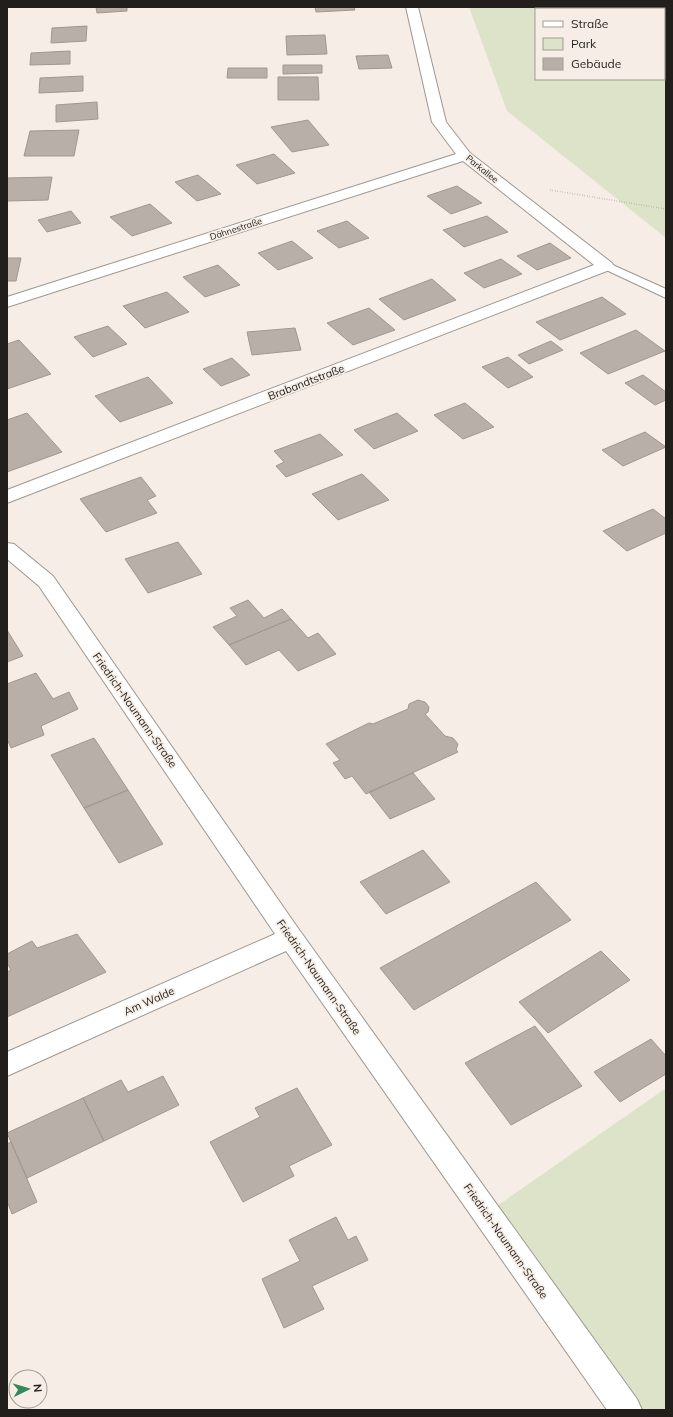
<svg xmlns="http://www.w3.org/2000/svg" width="673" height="1417" font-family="Mulish,sans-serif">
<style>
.green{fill:#dde3c8;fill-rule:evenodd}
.building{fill:#b7afa8;stroke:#a09890}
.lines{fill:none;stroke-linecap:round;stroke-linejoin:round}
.service-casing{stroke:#9e978f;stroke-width:2}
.minor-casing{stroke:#9e978f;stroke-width:2}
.path{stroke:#a19b95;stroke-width:1.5;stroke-dasharray:0.5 2;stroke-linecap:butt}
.service{fill:#fff;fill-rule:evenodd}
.minor{fill:#fff;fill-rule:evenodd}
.labels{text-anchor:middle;stroke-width:3.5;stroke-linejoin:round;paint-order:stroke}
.far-street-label{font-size:9px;fill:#211e1b;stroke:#f6eee6}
.street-label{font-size:11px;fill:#211e1b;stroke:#f6eee6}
</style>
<rect width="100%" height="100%" fill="#f6eee6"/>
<path class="green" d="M 469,7 L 666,7 L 666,238 L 507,111 ZM 536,9 L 664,9 L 664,79 L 536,79 Z
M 666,1088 L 666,1410 L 626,1410 L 487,1213 Z"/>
<path class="building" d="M 96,7 L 127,7 L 127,11 L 97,13 Z
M 315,7 L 354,7 L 355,10 L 316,12 Z
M 87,26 L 86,41 L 51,43 L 52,28 Z
M 325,35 L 327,54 L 287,55 L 286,36 Z
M 70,51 L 70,64 L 30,65 L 31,53 Z
M 388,55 L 392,68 L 359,69 L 356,56 Z
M 283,65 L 322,65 L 322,73 L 283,74 Z
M 228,68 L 267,68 L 267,78 L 227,78 Z
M 83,76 L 83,91 L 39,93 L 40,78 Z
M 278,77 L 318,77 L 319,100 L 278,100 Z
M 97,102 L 98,119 L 56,122 L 56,105 Z
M 308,120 L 329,145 L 292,152 L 271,127 Z
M 79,130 L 74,156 L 24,156 L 30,131 Z
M 274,154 L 295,173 L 257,184 L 236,165 Z
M 198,175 L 221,194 L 197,201 L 175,182 Z
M 52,177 L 48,200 L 7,201 L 7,178 Z
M 457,186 L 482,203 L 451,214 L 427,196 Z
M 150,204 L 172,223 L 132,236 L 110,217 Z
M 71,211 L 81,223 L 47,232 L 38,220 Z
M 487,216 L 508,232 L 464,247 L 443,230 Z
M 347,221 L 369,238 L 339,248 L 317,231 Z
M 292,241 L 313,258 L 278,270 L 258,253 Z
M 550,243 L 571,258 L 537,270 L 517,256 Z
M 7,258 L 21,258 L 16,281 L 7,281 Z
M 501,259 L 522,274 L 484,288 L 464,273 Z
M 218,265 L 240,285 L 205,297 L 183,277 Z
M 432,279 L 456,300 L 404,320 L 379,299 Z
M 167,292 L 189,312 L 145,328 L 123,306 Z
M 602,297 L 626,314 L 560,340 L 536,322 Z
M 369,308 L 395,330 L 353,345 L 327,323 Z
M 108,326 L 127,344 L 93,357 L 74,337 Z
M 295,328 L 301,350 L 252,355 L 247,332 Z
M 636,330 L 665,351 L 608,374 L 580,353 Z
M 19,340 L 51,374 L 7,389 L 7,344 Z
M 551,341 L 563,350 L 529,364 L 518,355 Z
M 508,357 L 533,377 L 508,388 L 482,367 Z
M 232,358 L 250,375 L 221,386 L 203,369 Z
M 643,375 L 666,392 L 666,400 L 655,405 L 625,383 Z
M 148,377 L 173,403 L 120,422 L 95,396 Z
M 465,403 L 494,427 L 463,439 L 434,415 Z
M 27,413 L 62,452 L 7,472 L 7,420 Z
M 397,413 L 418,431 L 374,449 L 354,430 Z
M 645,432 L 666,447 L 623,466 L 602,450 Z
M 320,434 L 343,455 L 286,477 L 276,466 L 284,462 L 274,451 Z
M 362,474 L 389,500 L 338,520 L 312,494 Z
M 141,477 L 156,496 L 147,500 L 157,513 L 106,532 L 80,499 Z
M 653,509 L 666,519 L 666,533 L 627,551 L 603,531 Z
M 178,542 L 202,574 L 148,593 L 125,559 Z
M 248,600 L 264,618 L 282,609 L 291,619 L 229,645 L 213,627 L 237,616 L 230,608 Z
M 291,619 L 308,638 L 318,633 L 336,654 L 298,671 L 279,650 L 246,665 L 229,645 Z
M 7,630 L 23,656 L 7,662 Z
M 36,673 L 53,699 L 69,692 L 78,709 L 41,726 L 44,735 L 11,748 L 7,739 L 7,684 Z
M 418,700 L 425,702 L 429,707 L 428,712 L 425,714 L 445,736 L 453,738 L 458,744 L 456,750 L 458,752 L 366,794 L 352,776 L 345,779 L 333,763 L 340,760 L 326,744 L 369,723 L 373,724 L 408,709 L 409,704 Z
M 94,738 L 128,790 L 84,808 L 51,755 Z
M 413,773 L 435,799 L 390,819 L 369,792 Z
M 128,790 L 163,844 L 119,863 L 84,808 Z
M 423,850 L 450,882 L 386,914 L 360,882 Z
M 536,882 L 571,920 L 414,1010 L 380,968 Z
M 77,934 L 106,972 L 7,1017 L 7,972 L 11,970 L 7,963 L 7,954 L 32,941 L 37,948 Z
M 601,951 L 630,980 L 548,1033 L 519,1002 Z
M 535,1026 L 582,1086 L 511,1125 L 465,1063 Z
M 651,1039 L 666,1056 L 666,1074 L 620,1102 L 594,1072 Z
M 163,1076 L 179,1105 L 104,1141 L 83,1098 L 121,1080 L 128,1092 Z
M 297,1088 L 332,1145 L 289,1166 L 294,1176 L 243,1202 L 210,1142 L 260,1117 L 255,1108 Z
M 83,1098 L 104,1141 L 27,1178 L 7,1133 Z
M 11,1142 L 37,1202 L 12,1214 L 7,1201 L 7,1144 Z
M 336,1217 L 348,1240 L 356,1236 L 368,1260 L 312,1286 L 324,1309 L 284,1328 L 262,1279 L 300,1261 L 289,1240 Z"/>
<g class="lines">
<g class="service-casing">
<path id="service" d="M 606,262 L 666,289 L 666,298 L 602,268 L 600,266 L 602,264 Z"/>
</g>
<g class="minor-casing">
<path id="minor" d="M 406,7 L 418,7 L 446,122 L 470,153 L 612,263 L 614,266 L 612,269 L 7,503 L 7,490 L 594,265 L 463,161 L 7,307 L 7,297 L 456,154 L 432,122 Z
M 7,543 L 14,544 L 53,576 L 300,931 L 637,1399 L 642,1410 L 607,1410 L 286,951 L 7,1076 L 7,1052 L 275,934 L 39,586 L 7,559 Z"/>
</g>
<path class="path" d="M 550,190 L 666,209"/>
<use href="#service" class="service"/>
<use href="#minor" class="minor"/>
</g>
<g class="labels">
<g class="far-street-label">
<text transform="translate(482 169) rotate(39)" y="3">Parkallee</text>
<text transform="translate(236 229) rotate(-18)" y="3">Dähnestraße</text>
</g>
<g class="street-label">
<text transform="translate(306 382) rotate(-21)" y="4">Brabandtstraße</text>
<text transform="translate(135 710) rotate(55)" y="4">Friedrich-Naumann-Straße</text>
<text transform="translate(319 977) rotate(55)" y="4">Friedrich-Naumann-Straße</text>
<text transform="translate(149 1001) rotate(-24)" y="4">Am Walde</text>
<text transform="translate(506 1241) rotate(55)" y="4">Friedrich-Naumann-Straße</text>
</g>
</g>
<rect width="673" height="1417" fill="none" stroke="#211e1b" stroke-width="16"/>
<rect x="535" y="8" width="130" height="72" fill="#f6eee6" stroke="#a19b95"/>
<rect x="543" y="21" width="20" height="6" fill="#ffffff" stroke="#a19b95"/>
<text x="571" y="28" font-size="12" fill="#211e1b">Straße</text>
<rect x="543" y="38" width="20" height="12" fill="#dde3c8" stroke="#a19b95"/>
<text x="571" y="48" font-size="12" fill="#211e1b">Park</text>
<rect x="543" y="58" width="20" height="12" fill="#b7afa8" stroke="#a19b95"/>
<text x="571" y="68" font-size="12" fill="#211e1b">Gebäude</text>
<g transform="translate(28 1389) rotate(85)"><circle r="19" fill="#f6eee6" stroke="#a19b95"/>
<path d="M0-3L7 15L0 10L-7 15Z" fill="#34885a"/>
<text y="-6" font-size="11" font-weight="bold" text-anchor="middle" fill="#211e1b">N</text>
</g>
</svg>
